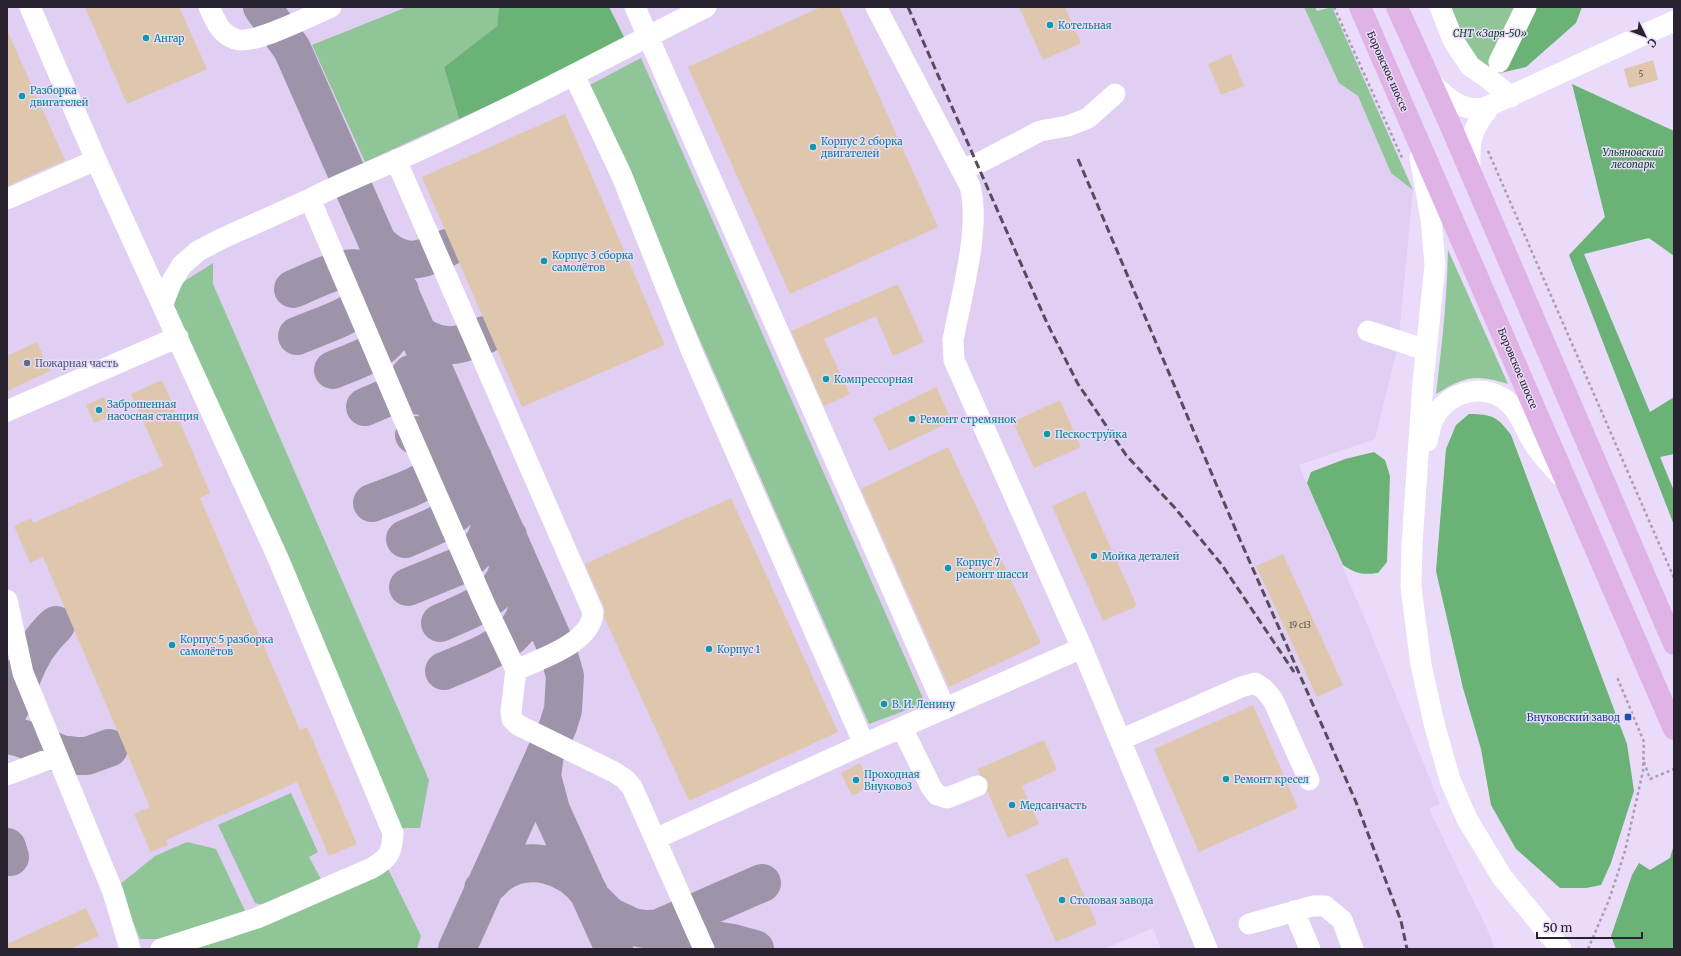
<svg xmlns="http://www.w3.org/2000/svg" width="1681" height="956" font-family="Merriweather,serif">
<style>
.built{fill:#e0cef3}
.green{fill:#8fc597}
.forest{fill:#6ab276}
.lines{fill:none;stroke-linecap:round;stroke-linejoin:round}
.taxiway{stroke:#9e94aa;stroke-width:38}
.building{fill:#dfc7ae}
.path{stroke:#a89db5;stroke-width:2.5;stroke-dasharray:3 3;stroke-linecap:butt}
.minor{stroke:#fff;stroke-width:21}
.major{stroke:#e0b3e6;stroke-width:22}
.rail{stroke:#544d5c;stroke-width:3;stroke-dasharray:8 4;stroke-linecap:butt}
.culture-dot{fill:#0f9aa8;stroke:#e9dbf9;stroke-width:1.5}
.service-dot{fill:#5c6f8a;stroke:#e9dbf9;stroke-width:1.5}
.transit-dot{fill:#1a4fb4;stroke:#e9dbf9;stroke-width:1.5}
.labels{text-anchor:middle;stroke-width:3;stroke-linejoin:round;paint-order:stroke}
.number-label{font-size:8px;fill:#564c4e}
.culture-label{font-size:10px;fill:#0d838f;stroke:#e9dbf9;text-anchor:start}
.park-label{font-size:10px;font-style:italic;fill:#063f18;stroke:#e9dbf9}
.street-label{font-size:10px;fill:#28232e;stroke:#e9dbf9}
.service-label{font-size:10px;fill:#4e5e75;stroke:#e9dbf9;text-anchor:start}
.transit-label{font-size:10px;fill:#164399;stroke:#e9dbf9;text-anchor:end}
</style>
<rect width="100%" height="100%" fill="#e9dbf9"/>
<path class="built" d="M 7,7 L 1304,7 L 1339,83 L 1358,96 L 1391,173 L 1413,190 L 1398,346 L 1375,439 L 1299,465 L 1370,631 L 1440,804 L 1429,809 L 1488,931 L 1495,949 L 1161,949 L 1153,928 L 1104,949 L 7,949 Z"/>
<path class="green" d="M 407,7 L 499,7 L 497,26 L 444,67 L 459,119 L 365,162 L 312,45 Z
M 1304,7 L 1315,7 L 1317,11 L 1332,7 L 1413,190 L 1391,173 L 1358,96 L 1339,83 Z
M 1451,7 L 1533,7 L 1498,76 L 1474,61 Z
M 641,58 L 925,703 L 869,724 L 588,86 Z
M 1448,250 L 1508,384 C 1474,374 1466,376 1436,394 C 1442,346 1447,299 1448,250 Z
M 213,263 L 213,284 L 429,780 L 420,828 L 400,828 L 173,310 L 180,284 Z
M 291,793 L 318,852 L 309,857 L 322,881 L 267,906 L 255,903 L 218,825 Z
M 187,842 L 216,849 L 247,915 L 177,939 L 140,939 L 118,886 L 155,856 Z
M 388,869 L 421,936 L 417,949 L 191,949 L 231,938 Z"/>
<path class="forest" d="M 499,7 L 609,7 L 626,41 L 459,119 L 444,67 L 497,26 Z
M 1533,7 L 1582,7 L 1576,23 L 1526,67 L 1500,73 Z
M 1572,84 L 1674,131 L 1674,256 L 1649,238 L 1584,254 L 1650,412 L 1674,397 L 1674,454 L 1660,457 L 1674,491 L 1674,525 L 1569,255 L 1605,217 Z
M 1469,414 C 1492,414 1498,417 1511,435 L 1627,744 L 1634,791 L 1611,863 L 1601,885 L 1586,888 L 1560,888 L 1516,849 L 1491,805 L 1481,749 L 1463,688 L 1436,571 L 1446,449 L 1456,425 Z
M 1374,452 L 1385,460 L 1390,476 L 1387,562 L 1378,573 C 1362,575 1357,574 1343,565 L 1307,483 L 1311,472 L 1345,459 Z
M 1673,848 L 1674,949 L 1616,949 L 1611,936 L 1632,875 L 1639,863 L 1650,870 L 1670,858 Z"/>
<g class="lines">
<path class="taxiway" d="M 262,7 L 292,49 L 558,651 L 565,676 L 563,710 L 558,726 L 457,949
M 380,245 C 404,267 420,261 447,248
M 293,289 C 338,270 359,253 400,291 C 402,346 377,352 333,370
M 353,312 C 405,301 408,342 446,345 C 459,347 472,339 485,335
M 297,336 C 322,325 354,317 372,296
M 365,407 L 395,394 L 411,374
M 372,503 C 422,483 455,479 453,416 L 424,396 L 395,394
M 405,539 C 449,520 475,513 473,458 C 452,440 442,437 414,435
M 408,587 L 459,566 C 486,547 492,534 492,501 C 467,479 456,474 423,482
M 440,623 C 471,609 508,598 510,558 C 511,550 509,543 508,536
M 444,671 C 486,653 541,637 526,578
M 7,713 C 15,701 18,688 23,675 C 30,656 41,639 56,625
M 7,735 L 21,738 L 61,754 L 78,756 L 87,756 L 109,748
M 545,754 L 542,776 L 551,810 L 614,949
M 7,847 L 10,857
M 483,889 C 488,885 493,879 499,874 C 529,853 568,865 589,893
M 593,900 L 609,916 L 632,927 L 733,943 L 755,949
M 650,929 L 659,928 L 762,883"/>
</g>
<path class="building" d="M 85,7 L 179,7 L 207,69 L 127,104 Z
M 821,7 L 839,7 L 938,227 L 790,294 L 688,67 Z
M 1019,7 L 1065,7 L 1081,43 L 1043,60 Z
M 7,30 L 65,160 L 7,186 Z
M 1231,54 L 1244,86 L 1221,95 L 1208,64 Z
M 1653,60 L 1658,80 L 1629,88 L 1624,69 Z
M 565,114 L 665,345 L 522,407 L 422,177 Z
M 898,284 L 924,342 L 893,356 L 876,316 L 824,339 L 850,394 L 824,406 L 791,331 Z
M 37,342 L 50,371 L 7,391 L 7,356 Z
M 162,380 L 210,493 L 200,498 L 300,730 L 307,727 L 357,844 L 329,856 L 297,782 L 166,840 L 168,845 L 151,852 L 134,814 L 150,807 L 43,557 L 30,563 L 14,526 L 31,518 L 33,523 L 163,466 L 131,394 Z
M 936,387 L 952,421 L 889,451 L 873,418 Z
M 104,397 L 111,416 L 94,423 L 86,405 Z
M 1060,400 L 1081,447 L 1034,468 L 1013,422 Z
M 948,447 L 1041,643 L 949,687 L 861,489 Z
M 1085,491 L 1137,606 L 1103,621 L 1052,506 Z
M 731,498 L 838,732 L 689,801 L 604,617 L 604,607 L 585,564 Z
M 1283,554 L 1343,685 L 1317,697 L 1256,566 Z
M 1253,705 L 1298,808 L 1199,852 L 1154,749 Z
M 1044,740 L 1057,770 L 1022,786 L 1039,824 L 1008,838 L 987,791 L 988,781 L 980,775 L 978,769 Z
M 860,763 L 871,786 L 852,796 L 841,773 Z
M 1067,857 L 1097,924 L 1056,942 L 1026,875 Z
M 86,908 L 99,936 L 70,949 L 7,949 L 7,944 Z"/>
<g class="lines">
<path class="path" d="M 1334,7 L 1403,160
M 1488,151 L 1674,578
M 1644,762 L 1650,779 L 1674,769
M 1588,949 L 1609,900 L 1625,851 L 1643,771 L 1644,742 L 1617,677"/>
<path class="minor" d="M 30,7 L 96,160 L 278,558 L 393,833 C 392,853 389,858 372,868 L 257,918 L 161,949
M 209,7 C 215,20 220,34 235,39 C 253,46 312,15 331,7
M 635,7 L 945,709
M 1440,7 L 1453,40 L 1470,66 L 1490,80 L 1511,97
M 1499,62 L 1526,7
M 574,75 L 621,174 L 692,352 L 864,744
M 1431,82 C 1446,98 1462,112 1484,108 L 1674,21
M 1420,157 L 1431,219 L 1435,265 L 1423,382 L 1412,544 L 1411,587 L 1421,665 L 1434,723 L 1450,780 L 1467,819 L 1502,877 L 1561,949
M 396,160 L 593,612 C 592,643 540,659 516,670
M 962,169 L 977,164 L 1040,131 L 1068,126 L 1088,118 L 1115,94
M 1470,170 C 1469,138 1471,130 1491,105
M 7,199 L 96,160
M 162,305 L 172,281 L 182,265 L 198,251 L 221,239 L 310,199
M 1368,331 L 1426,350
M 7,411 L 178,337
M 1427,441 C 1429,434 1430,425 1434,418 C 1448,390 1489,381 1511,405 C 1521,415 1525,429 1533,442 C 1540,454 1552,466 1562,477
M 7,600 L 23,673 L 113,892 L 130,949
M 1082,648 L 1207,949
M 902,728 L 931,787 L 937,795 L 947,798 L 977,786
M 1120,740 L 1241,687 L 1255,683 L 1264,689 L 1273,700 L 1309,780
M 7,775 L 57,756
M 655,839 L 864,744 L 1082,648 L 954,360 L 953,340 C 961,297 981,228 970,186 L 876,7
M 1294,911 L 1310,949
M 1249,924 L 1313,906 L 1325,906 L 1342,920 L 1353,949
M 704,949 L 632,787 L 625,779 L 614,772 L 518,725 L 512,719 L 511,711 L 516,670 L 485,605 L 411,436 L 310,199 C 347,180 386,166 424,148 C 519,105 612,54 706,7"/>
<path class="major" d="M 1360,7 L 1674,729
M 1397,7 L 1449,122 L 1674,644"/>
<path class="rail" d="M 908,7 L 1047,323 L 1078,384 L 1126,455 L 1175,508 L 1222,565 L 1294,672
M 1078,159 L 1237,533 L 1356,802 L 1401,921 L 1407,949"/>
</g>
<g class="culture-dot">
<circle cx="1050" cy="25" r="4"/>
<circle cx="146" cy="38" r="4"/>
<circle cx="22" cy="96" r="4"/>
<circle cx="813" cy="147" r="4"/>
<circle cx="544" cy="261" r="4"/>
<circle cx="826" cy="379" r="4"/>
<circle cx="99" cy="410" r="4"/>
<circle cx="912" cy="419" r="4"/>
<circle cx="1047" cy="434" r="4"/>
<circle cx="1094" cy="556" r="4"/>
<circle cx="948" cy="568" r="4"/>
<circle cx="172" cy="645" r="4"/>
<circle cx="709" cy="649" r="4"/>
<circle cx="884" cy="704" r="4"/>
<circle cx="1226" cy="779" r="4"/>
<circle cx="856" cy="780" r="4"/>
<circle cx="1012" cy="805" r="4"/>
<circle cx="1062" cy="900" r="4"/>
</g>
<circle class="service-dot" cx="27" cy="363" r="4"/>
<rect class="transit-dot" x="1624" y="713" width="8" height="8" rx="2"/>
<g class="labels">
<g class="number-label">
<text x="1641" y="77">5</text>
<text x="1300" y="628">19 с13</text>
</g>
<g class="culture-label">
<text x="1058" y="29">Котельная</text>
<text x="154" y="42">Ангар</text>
<text x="30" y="94">Разборка<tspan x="30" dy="12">двигателей</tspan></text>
<text x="821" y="145">Корпус 2 сборка<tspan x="821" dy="12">двигателей</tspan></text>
<text x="552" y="259">Корпус 3 сборка<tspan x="552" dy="12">самолётов</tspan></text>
<text x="834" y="383">Компрессорная</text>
<text x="107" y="408">Заброшенная<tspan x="107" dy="12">насосная станция</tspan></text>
<text x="920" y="423">Ремонт стремянок</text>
<text x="1055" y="438">Пескоструйка</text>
<text x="1102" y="560">Мойка деталей</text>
<text x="956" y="566">Корпус 7<tspan x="956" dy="12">ремонт шасси</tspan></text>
<text x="180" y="643">Корпус 5 разборка<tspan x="180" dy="12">самолётов</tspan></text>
<text x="717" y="653">Корпус 1</text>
<text x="892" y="708">В. И. Ленину</text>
<text x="864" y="778">Проходная<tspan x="864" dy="12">Внуково3</tspan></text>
<text x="1234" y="783">Ремонт кресел</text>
<text x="1020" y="809">Медсанчасть</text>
<text x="1070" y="904">Столовая завода</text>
</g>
<g class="park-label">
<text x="1490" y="37">СНТ «Заря-50»</text>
<text x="1633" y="156">Ульяновский<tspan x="1633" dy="12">лесопарк</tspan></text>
</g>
<g class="street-label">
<text transform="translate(1388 71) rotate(66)" y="4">Боровское шоссе</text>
<text transform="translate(1518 368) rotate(67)" y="4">Боровское шоссе</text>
</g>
<g class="service-label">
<text x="35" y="367">Пожарная часть</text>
</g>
<g class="transit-label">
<text x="1620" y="721">Внуковский завод</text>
</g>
</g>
<rect width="1681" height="956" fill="none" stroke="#28232e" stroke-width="16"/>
<g transform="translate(1645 36) rotate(133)" stroke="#e9dbf9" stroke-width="3" paint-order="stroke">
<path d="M0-3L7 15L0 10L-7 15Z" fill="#28232e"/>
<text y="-6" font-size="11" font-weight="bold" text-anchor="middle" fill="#28232e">С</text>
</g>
<path d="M1537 932v6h105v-6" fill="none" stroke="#28232e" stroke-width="2"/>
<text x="1543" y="932" font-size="12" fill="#28232e" stroke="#e9dbf9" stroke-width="3" paint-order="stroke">50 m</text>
</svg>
